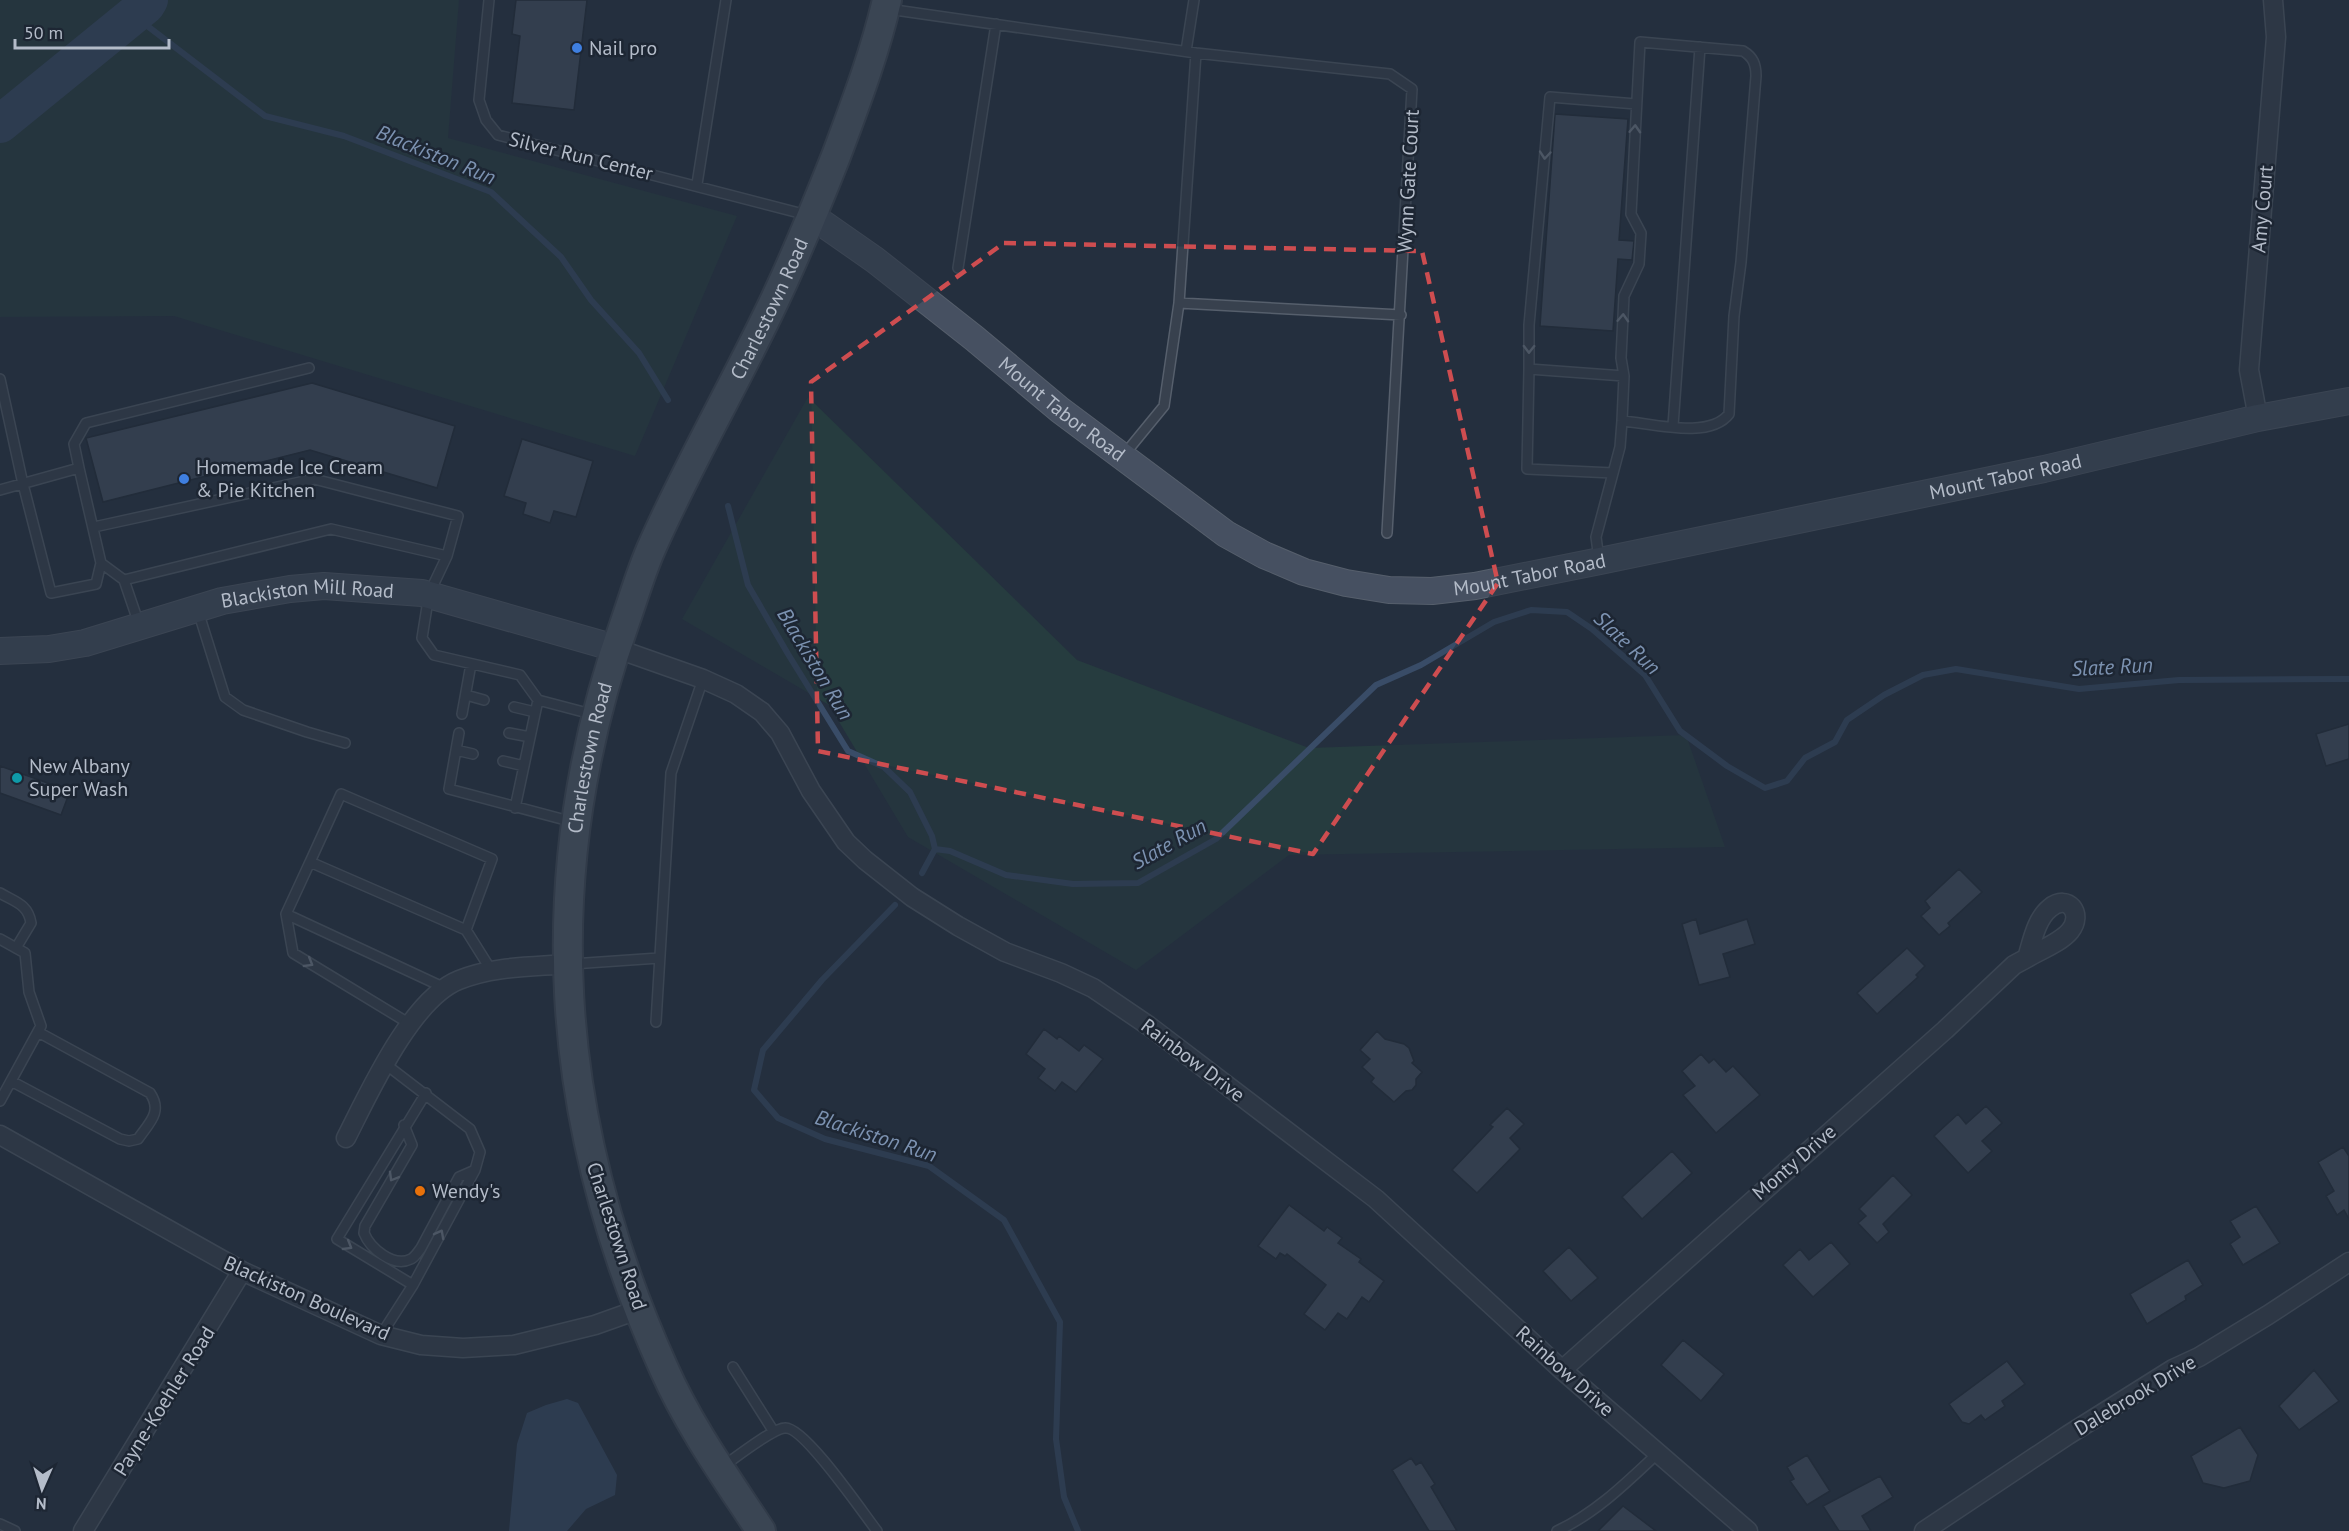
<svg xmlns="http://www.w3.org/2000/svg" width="2349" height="1531" font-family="'PT Sans',sans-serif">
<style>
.green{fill:#263c3f}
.water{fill:#394c67}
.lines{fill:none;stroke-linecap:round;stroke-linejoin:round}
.stream{stroke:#394c67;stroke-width:6}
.river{stroke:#394c67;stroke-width:38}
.building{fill:#455162;stroke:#1f2835;stroke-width:1.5}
.lane-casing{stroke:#565f6c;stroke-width:12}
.street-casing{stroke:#565f6c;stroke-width:21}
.secondary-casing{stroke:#565f6c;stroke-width:28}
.primary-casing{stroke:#414a57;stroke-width:32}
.lane{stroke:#38414e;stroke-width:9}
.street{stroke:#38414e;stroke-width:18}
.secondary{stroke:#465061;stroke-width:26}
.primary{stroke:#56606e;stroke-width:28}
.oneway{stroke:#7c8592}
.marked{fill:none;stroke:#ce4d50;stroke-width:4.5;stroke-dasharray:12 8;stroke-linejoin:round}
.shop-dot{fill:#3f7fe0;stroke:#1d2633;stroke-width:2}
.culture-dot{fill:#0f9aa8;stroke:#1d2633;stroke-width:2}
.food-dot{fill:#e8710a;stroke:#1d2633;stroke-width:2}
.labels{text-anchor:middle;stroke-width:5;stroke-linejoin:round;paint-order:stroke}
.poi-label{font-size:20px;fill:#b4bcc9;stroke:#1d2633;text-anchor:start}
.street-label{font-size:20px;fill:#b4bcc9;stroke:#1d2633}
.water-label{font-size:21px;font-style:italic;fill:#7c92b1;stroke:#1d2633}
</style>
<rect width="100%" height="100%" fill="#242f3e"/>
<path class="green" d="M 0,0 L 459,0 L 448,138 L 737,216 L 635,456 L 174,316 L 0,317 Z
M 808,397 L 1077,660 L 1309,748 L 1686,735 L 1725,847 L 1289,855 L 1136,970 L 908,837 L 829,705 L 682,619 Z"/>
<path class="water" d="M 567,1399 L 578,1403 L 617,1475 L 615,1495 L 586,1509 L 567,1531 L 509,1531 L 517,1444 L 527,1413 L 546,1405 Z"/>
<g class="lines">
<path class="stream" d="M 133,15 L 265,116 L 344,136 L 491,192 L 561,257 L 591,300 L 639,353 L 668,400
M 728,506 L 748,585 L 788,654 L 848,751 L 884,767 L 910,792 L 932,836 L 935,849 L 922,873
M 935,849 L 950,851 L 1006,875 L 1073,884 L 1138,883 L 1216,839 L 1376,685 L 1421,665 L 1494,622 L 1531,610 L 1567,612 L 1592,629 L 1645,675 L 1680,731 L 1727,766 L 1765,788 L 1787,781 L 1805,758 L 1835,742 L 1847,720 L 1884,695 L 1923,675 L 1956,669 L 2079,689 L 2179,680 L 2349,679
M 895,905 L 822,980 L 763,1050 L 754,1090 L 778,1118 L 825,1139 L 929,1166 L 1004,1220 L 1060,1322 L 1056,1439 L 1064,1497 L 1078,1531"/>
<path class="river" d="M 0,124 L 146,5 L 149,0"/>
</g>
<path class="building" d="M 516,0 L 587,0 L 574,110 L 512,103 L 520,36 L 512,34 Z
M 1555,114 L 1628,119 L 1619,240 L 1634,241 L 1632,260 L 1618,259 L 1613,331 L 1540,326 Z
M 312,383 L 455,426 L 437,488 L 310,450 L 103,502 L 86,438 Z
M 522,439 L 593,461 L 576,517 L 554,511 L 550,523 L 523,514 L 526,503 L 504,496 Z
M 2349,724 L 2349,759 L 2326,766 L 2316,734 Z
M 0,766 L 70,791 L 61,815 L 0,793 Z
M 1959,869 L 1982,892 L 1948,923 L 1950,926 L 1939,935 L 1921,916 L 1930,908 L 1925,901 Z
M 1696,919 L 1700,934 L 1747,919 L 1755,944 L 1723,954 L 1730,977 L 1699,985 L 1682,924 Z
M 1907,948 L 1925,966 L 1916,975 L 1918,977 L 1877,1014 L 1857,993 Z
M 1044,1029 L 1057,1039 L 1059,1036 L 1079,1051 L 1084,1045 L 1103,1059 L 1076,1092 L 1062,1082 L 1055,1091 L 1038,1078 L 1045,1069 L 1026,1054 Z
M 1377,1031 L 1385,1039 L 1404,1044 L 1409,1048 L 1414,1061 L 1412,1063 L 1422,1072 L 1416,1079 L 1416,1085 L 1412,1090 L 1406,1091 L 1394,1102 L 1371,1082 L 1374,1078 L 1362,1067 L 1370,1059 L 1360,1050 Z
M 1701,1054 L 1709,1063 L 1714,1059 L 1726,1072 L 1733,1066 L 1760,1095 L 1716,1133 L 1683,1095 L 1695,1086 L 1682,1071 Z
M 1986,1106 L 2002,1123 L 1982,1141 L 1992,1151 L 1968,1173 L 1934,1136 L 1958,1114 L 1966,1124 Z
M 1507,1108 L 1524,1124 L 1510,1138 L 1520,1149 L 1477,1193 L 1452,1170 L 1493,1127 L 1490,1125 Z
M 2343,1147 L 2349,1156 L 2349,1219 L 2344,1210 L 2337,1215 L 2326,1196 L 2334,1191 L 2318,1162 Z
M 1672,1151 L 1692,1173 L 1642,1219 L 1622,1197 Z
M 1893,1175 L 1912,1195 L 1883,1224 L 1889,1232 L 1877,1243 L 1858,1223 L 1866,1216 L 1859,1209 Z
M 1289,1205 L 1324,1231 L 1327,1227 L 1342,1238 L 1338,1243 L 1361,1259 L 1359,1262 L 1384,1281 L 1369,1302 L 1362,1297 L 1347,1319 L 1338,1313 L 1325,1330 L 1304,1314 L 1326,1285 L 1287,1254 L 1285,1256 L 1280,1253 L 1276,1259 L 1258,1246 Z
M 2256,1206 L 2280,1243 L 2243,1265 L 2230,1244 L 2240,1237 L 2230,1221 Z
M 1831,1242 L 1850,1264 L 1813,1297 L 1783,1265 L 1800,1249 L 1809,1260 Z
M 1569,1247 L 1598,1278 L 1571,1301 L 1543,1271 Z
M 2188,1260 L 2203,1285 L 2185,1296 L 2186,1300 L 2147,1324 L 2130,1294 Z
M 1683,1340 L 1724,1374 L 1701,1401 L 1661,1365 Z
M 2007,1361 L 2025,1384 L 2002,1401 L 2005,1406 L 1985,1420 L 1981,1415 L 1969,1424 L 1962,1422 L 1949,1404 Z
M 2314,1370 L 2339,1401 L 2299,1430 L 2279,1406 Z
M 2240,1427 L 2258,1455 L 2250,1481 L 2224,1488 L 2203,1483 L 2191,1456 Z
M 1807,1455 L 1830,1491 L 1807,1505 L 1790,1481 L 1794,1479 L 1787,1467 Z
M 1411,1458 L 1416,1465 L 1421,1462 L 1435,1484 L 1431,1487 L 1457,1531 L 1429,1531 L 1404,1490 L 1392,1470 Z
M 1880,1476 L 1893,1497 L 1862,1516 L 1871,1531 L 1839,1531 L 1823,1506 Z
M 1623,1506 L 1656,1531 L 1598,1531 Z"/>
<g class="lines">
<g class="lane-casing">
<path id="lane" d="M 489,0 L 479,100 L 486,120 L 498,135 L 807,215
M 888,9 L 1196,53 L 1390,74 L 1412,89 L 1387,533
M 1186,51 L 1194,0
M 1196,53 L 1179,303 L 1401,315
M 697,184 L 726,0
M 958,268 L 996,24
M 1529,369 L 1529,325 L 1550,97 L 1636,104
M 0,379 L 23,484 L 51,593 L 96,584 L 101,563
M 1673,426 L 1700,47
M 1123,456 L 1164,406 L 1179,303
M 79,468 L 74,444 L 86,423 L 309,368
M 1613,473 L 1527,469 L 1529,369 L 1624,376
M 0,490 L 79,468 L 101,563 L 124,580
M 94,527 L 314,479 L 458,516 L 447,556
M 1599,559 L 1596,537 L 1620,447 L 1622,421 L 1624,376 L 1621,358 L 1624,296 L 1639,264 L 1641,233 L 1631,214 L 1640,42 L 1743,51 C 1753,57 1756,64 1756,76 L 1741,262 L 1734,316 L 1729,414 C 1709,440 1651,423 1622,421
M 198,611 L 225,697 L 243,710 L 307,732 L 345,743
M 139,624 L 124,580 L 331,529 L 447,556 L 429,594 L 422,638 L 434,655 L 520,675 L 538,700 L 595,715
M 466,695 L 484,700
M 514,707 L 535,712
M 462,714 L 471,664
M 459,733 L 449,789 L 573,822
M 509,733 L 530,737
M 456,750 L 473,754
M 503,761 L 524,766
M 515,808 L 538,700
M 310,862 L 341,794 L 492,859 L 466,930
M 0,893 C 15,902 28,904 31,923 L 16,948
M 286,914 L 293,953 L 410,1024
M 0,939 L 25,953 L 29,992 L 41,1026 L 0,1101
M 572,964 L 659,958
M 445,988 L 286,914 L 310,862 L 466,930 L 491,970
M 656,1022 L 671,773 L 703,679
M 11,1081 L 120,1139 L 129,1141 L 138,1139 C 149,1123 163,1112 150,1093 L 38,1032
M 404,1125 L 412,1145 L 365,1226 L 364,1233 C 370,1248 393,1268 411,1259 C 415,1257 418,1252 421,1248 L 459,1177 L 475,1170
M 413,1285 L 337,1239 L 426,1093
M 381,1335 L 413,1285 L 475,1170 L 480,1152 L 470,1129 L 384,1063
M 733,1367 L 774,1432
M 722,1467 C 734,1459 773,1428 785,1428 C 804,1426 863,1513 877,1531
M 0,1524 L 15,1531
M 1557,1531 C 1596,1513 1627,1482 1658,1453"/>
</g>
<g class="street-casing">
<path id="street" d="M 2258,418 L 2249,370 L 2276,37 L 2273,0
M 615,648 L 703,679 L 736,694 L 762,712 L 780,733 L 811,791 L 846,842 L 865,860 L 912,897 L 958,926 L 1005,952 L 1061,973 L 1093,988 L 1149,1026 L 1376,1199 L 1562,1370 L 1748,1531
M 0,1135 L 242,1271 L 381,1335 L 421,1345 L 463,1348 L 514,1345 L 595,1325 L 640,1309
M 346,1138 C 369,1093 411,999 459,980 C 493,966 532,967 568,964
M 1562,1370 L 1945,1030 L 2014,965 L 2027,958 C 2032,942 2036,919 2050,908 C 2068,893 2084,914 2070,931 C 2060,943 2040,950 2027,958
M 83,1531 L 242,1271
M 1924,1531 L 2068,1435 L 2173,1369 L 2199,1357 L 2268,1315 L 2349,1262"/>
</g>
<g class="secondary-casing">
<g id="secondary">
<path id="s1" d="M 812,216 L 875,260 L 974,338 L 1060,410 L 1226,534 L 1264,555 L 1304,572 L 1346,583 L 1389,590 L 1432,591 L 1475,586 L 1600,561 L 2044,469 L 2258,418 L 2349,401"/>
<path id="s2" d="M 0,651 L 49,649 L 85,643 L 222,601 L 290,589 L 324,586 L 422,593 L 615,648"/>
</g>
</g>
<g class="primary-casing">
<g id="primary">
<path id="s3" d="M 761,1531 C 727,1479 689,1426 664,1369 C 553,1122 535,875 626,619 C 634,596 641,572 651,549 C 686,469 730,393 768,314 C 793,263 815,209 836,156 C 855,105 875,53 887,0"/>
</g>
</g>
<use href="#lane" class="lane"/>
<use href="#street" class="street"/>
<use href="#secondary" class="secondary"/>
<use href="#primary" class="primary"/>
</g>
<defs><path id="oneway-chevron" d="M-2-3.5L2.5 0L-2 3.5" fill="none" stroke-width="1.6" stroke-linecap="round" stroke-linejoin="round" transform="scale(1.5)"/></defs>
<g class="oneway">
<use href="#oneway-chevron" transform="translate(1635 129) rotate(-87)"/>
<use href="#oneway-chevron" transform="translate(1545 155) rotate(95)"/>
<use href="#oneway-chevron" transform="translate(1623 318) rotate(-87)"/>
<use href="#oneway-chevron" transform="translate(1529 349) rotate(91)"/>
<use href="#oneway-chevron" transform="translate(309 963) rotate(31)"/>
<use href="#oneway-chevron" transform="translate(393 1177) rotate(120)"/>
<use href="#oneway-chevron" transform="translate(440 1234) rotate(-62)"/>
<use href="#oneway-chevron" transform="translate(348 1246) rotate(31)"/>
</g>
<path d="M0 0H2349V1531H0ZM 1004,243 L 1422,251 L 1498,583 L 1313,854 L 818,751 L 811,382 Z" fill="#242f3e" fill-opacity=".55" fill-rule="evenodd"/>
<path class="marked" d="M 1004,243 L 1422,251 L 1498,583 L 1313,854 L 818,751 L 811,382 Z"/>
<g class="shop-dot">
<circle cx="577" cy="48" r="6"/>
<circle cx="184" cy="479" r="6"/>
</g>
<circle class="culture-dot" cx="17" cy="778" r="6"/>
<circle class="food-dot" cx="420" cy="1191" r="6"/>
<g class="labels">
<g class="poi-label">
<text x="589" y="55">Nail pro</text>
<text x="196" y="474">Homemade Ice Cream<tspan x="196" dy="23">&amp; Pie Kitchen</tspan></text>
<text x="29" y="773">New Albany<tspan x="29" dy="23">Super Wash</tspan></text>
<text x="432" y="1198">Wendy's</text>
</g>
<g class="street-label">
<text transform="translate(581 156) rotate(14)" y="7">Silver Run Center</text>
<text transform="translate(1408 181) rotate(-87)" y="7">Wynn Gate Court</text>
<text transform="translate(2262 209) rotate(-85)" y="7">Amy Court</text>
<text dy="7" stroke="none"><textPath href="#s3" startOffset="1302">Charlestown Road</textPath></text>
<text dy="7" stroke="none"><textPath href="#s1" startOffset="316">Mount Tabor Road</textPath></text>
<text dy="7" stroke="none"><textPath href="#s1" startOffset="1324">Mount Tabor Road</textPath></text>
<text dy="7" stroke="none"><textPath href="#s1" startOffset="838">Mount Tabor Road</textPath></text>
<text dy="7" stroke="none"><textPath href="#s2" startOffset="315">Blackiston Mill Road</textPath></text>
<text dy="7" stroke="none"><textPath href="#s3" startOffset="816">Charlestown Road</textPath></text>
<text transform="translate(1193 1060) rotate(37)" y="7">Rainbow Drive</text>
<text transform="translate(1794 1162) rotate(-41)" y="7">Monty Drive</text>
<text transform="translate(617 1236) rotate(72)" y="7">Charlestown Road</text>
<text transform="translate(307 1298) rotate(24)" y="7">Blackiston Boulevard</text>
<text transform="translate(1565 1371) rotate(42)" y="7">Rainbow Drive</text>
<text transform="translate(2135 1395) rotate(-31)" y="7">Dalebrook Drive</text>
<text transform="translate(164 1401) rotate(-58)" y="7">Payne-Koehler Road</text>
</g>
<g class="water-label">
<text transform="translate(436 155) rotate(22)" y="7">Blackiston Run</text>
<text transform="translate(1627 643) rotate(43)" y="7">Slate Run</text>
<text transform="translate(815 664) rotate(59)" y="7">Blackiston Run</text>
<text transform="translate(2112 667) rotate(-3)" y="7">Slate Run</text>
<text transform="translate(1169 844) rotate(-29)" y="7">Slate Run</text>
<text transform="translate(876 1136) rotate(18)" y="7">Blackiston Run</text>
</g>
</g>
<g transform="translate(42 1489) rotate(183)" stroke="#1d2633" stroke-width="4.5" paint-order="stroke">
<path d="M0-4.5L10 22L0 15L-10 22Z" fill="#b4bcc9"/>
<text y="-9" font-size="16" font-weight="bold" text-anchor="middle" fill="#b4bcc9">N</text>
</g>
<path d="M15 39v9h154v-9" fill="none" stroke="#b4bcc9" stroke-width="3"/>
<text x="24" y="39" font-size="18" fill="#b4bcc9" stroke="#1d2633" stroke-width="4.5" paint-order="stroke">50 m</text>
</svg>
